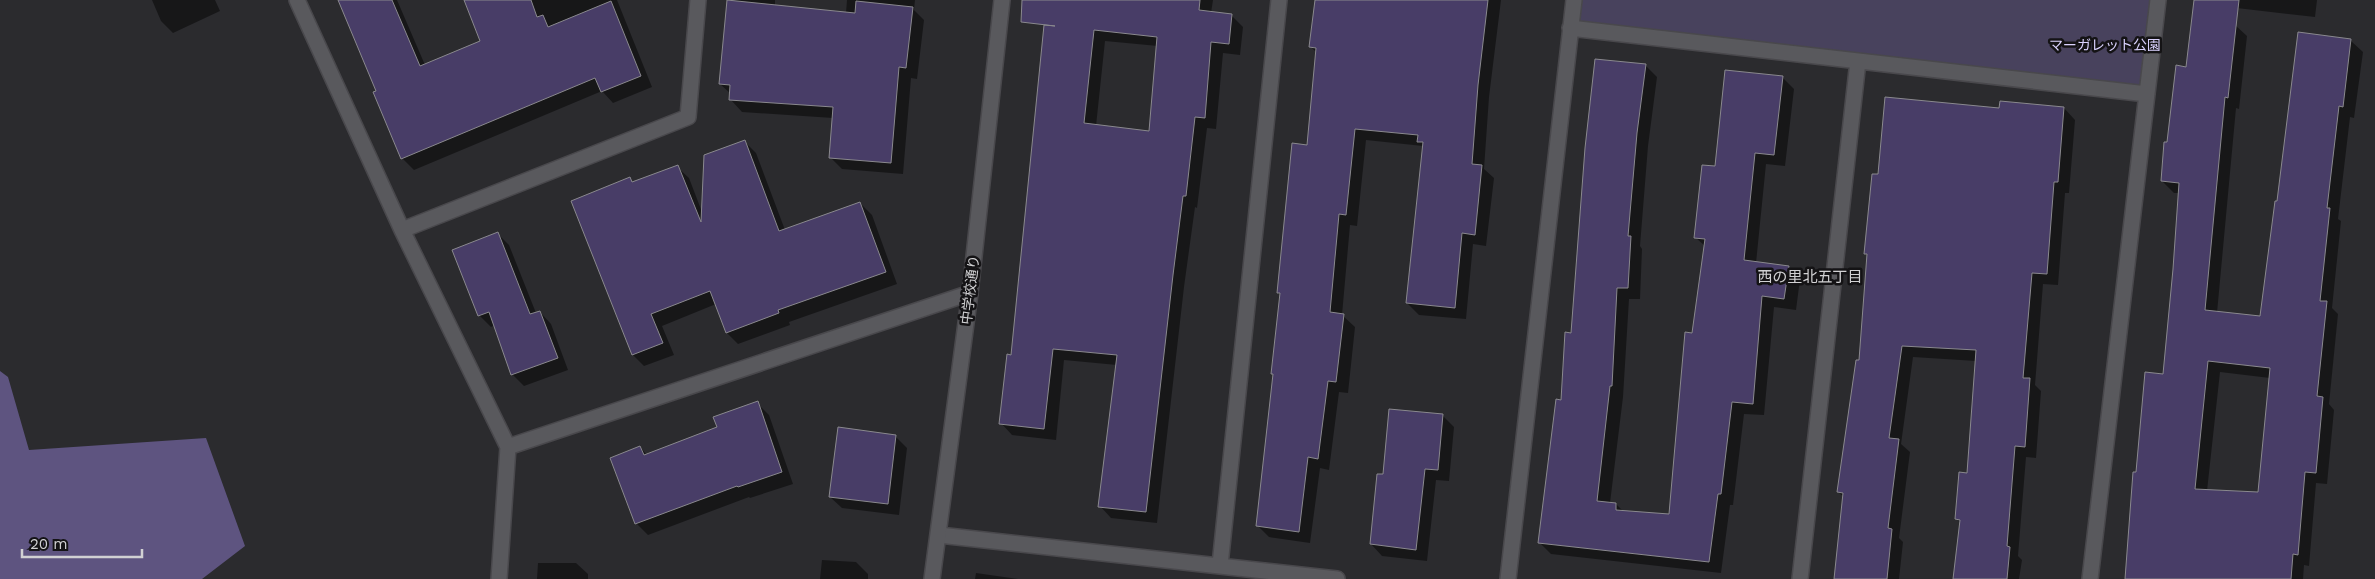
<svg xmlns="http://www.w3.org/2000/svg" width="2375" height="579" font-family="'Work Sans','Noto Sans JP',sans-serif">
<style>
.green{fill:#48425d}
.forest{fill:#5e5480}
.shadow{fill:#0007;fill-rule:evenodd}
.building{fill:#483d67;stroke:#8a898e;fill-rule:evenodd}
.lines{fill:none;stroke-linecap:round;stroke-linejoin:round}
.minor-casing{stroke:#49484c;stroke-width:18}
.tertiary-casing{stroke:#49484c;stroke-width:18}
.minor{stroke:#59595d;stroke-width:15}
.tertiary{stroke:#59595d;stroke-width:15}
.labels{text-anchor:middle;stroke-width:5;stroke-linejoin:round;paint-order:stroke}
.park-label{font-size:14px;fill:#dad2fe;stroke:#141315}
.street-label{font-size:14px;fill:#d1d1d3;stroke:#141315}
.neighbourhood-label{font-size:15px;fill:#d1d1d3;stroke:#141315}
</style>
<rect width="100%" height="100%" fill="#2b2b2e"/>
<path class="green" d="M 1574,0 L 2158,0 L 2147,94 L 1570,28 Z"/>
<path class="forest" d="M 0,371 L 8,377 L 29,450 L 206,438 L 245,546 L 202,579 L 0,579 Z"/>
<path class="shadow" d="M 152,0 L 215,0 L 220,11 L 173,33 L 161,21 Z
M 339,0 L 397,0 L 425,65 L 482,42 L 466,0 L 617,0 L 652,87 L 613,103 L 602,91 L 414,170 L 402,158 L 378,91 Z
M 729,0 L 775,0 L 775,6 L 846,13 L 847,0 L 915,0 L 914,10 L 924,20 L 917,79 L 911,78 L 903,174 L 842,169 L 830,157 L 833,118 L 742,112 L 731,100 L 731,94 L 720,84 Z
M 1059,0 L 1213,0 L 1211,13 L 1231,15 L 1243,27 L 1240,55 L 1223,53 L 1216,129 L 1207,128 L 1197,208 L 1195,207 L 1184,287 L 1157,523 L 1111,518 L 1100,506 L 1117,365 L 1064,360 L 1056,440 L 1012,435 L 1001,423 L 1013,356 ZM 1105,41 L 1158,46 L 1151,133 L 1096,126 Z
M 1316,0 L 1501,0 L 1489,97 L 1484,169 L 1494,178 L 1486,246 L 1473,244 L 1466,319 L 1419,315 L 1407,303 L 1423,146 L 1366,140 L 1357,226 L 1350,225 L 1342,315 L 1355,327 L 1348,393 L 1339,392 L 1329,470 L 1320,468 L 1310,543 L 1269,537 L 1257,525 L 1274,375 L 1273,374 L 1281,296 L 1278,293 L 1308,146 L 1317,53 L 1311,47 Z
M 2221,0 L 2317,0 L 2315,17 L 2228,7 Z
M 2235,25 L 2247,36 L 2239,109 L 2236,108 L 2217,313 L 2261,318 L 2278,202 L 2299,34 L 2351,41 L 2363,52 L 2354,118 L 2350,117 L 2338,219 L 2341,221 L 2332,308 L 2338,314 L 2329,404 L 2334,410 L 2327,484 L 2316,483 L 2309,566 L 2304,565 L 2303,579 L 2126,579 L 2137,474 L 2164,375 L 2175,269 L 2179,193 L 2174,193 L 2162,181 L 2168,144 L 2187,68 ZM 2220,372 L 2270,378 L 2259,494 L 2207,491 Z
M 1645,65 L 1657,77 L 1648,146 L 1640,246 L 1642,249 L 1640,299 L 1629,299 L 1623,397 L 1610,503 L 1616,504 L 1624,512 L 1670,516 L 1706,247 L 1695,237 L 1716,167 L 1782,77 L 1794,89 L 1785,166 L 1766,164 L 1756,263 L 1788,267 L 1800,279 L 1796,310 L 1774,307 L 1764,415 L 1744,414 L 1733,505 L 1730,505 L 1721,573 L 1551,554 L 1540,543 L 1572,334 Z
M 2064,108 L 2075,120 L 2069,193 L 2065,193 L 2058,285 L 2043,284 L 2035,385 L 2041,391 L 2036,458 L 2026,457 L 2018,556 L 2022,560 L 2019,579 L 1954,579 L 1961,524 L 1957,519 L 1968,474 L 1976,361 L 1913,357 L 1901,444 L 1910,452 L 1899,538 L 1903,542 L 1899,579 L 1835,579 L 1844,497 L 1838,492 L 1861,362 L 1868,256 L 1865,253 L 1879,176 L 2000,109 Z
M 744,141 L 756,153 L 785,230 L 860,203 L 872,215 L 897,284 L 789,322 L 790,325 L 738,344 L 727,333 L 716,304 L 662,326 L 674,355 L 644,366 L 633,355 L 630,179 L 634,183 L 677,167 L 689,178 L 702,212 Z
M 498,234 L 509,245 L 536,313 L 540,312 L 551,324 L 568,370 L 524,386 L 512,374 L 495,325 L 491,327 L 479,315 Z
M 757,403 L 769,415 L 793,484 L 750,498 L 749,497 L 648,535 L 636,523 L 640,447 L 647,455 L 718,427 Z
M 1442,415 L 1454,427 L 1449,481 L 1436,480 L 1427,561 L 1382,556 L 1371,544 L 1384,476 Z
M 895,436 L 907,448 L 899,515 L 842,508 L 830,497 Z
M 822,560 L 856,562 L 868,574 L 868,579 L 820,579 Z
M 538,563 L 576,563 L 588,574 L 588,579 L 537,579 Z
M 976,573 L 1018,579 L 975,579 Z"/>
<path class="building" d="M 338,0 L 392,0 L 420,66 L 480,41 L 464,0 L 531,0 L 537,17 L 543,15 L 548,27 L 611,1 L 641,76 L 601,92 L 595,78 L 401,159 L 373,92 L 376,91 Z
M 727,0 L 855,13 L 856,1 L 913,7 L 906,68 L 899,67 L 891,163 L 829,158 L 833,107 L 729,100 L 730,85 L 719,84 Z
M 1022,0 L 1200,0 L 1199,10 L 1232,14 L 1229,44 L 1211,42 L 1205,118 L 1195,117 L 1186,196 L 1183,196 L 1173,275 L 1146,512 L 1098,507 L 1117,355 L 1053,349 L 1044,429 L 999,424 L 1007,354 L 1011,355 L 1044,25 L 1055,26 L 1021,22 ZM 1094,30 L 1157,37 L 1149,131 L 1084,123 Z
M 1315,0 L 1488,0 L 1478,85 L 1472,164 L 1482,165 L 1475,235 L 1462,233 L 1455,308 L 1406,303 L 1423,142 L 1417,142 L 1418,135 L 1355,129 L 1346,215 L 1339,214 L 1330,312 L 1344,314 L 1336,382 L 1328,381 L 1318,459 L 1308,457 L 1299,532 L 1256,526 L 1273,374 L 1271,374 L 1280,293 L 1277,293 L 1292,143 L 1307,145 L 1316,48 L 1309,47 Z
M 2194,0 L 2239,0 L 2228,98 L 2225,97 L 2205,310 L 2260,316 L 2275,201 L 2277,201 L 2298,32 L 2351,39 L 2343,107 L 2339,106 L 2327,208 L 2330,208 L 2320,301 L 2327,301 L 2317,396 L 2323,397 L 2316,473 L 2305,472 L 2298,555 L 2293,554 L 2291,579 L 2125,579 L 2133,472 L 2136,472 L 2145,372 L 2163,374 L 2173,269 L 2179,183 L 2161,181 L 2164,142 L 2167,142 L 2176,65 L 2186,67 ZM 2208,361 L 2270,368 L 2258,492 L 2195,489 Z
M 1595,59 L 1646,64 L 1637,133 L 1628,236 L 1631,236 L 1628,288 L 1617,288 L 1612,386 L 1610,386 L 1597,501 L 1616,503 L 1616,510 L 1669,514 L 1685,332 L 1692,333 L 1705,239 L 1694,238 L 1702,165 L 1715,166 L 1725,70 L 1783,76 L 1774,155 L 1755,153 L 1744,260 L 1789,266 L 1784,299 L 1762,296 L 1753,404 L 1732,402 L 1721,494 L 1718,494 L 1709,562 L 1538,543 L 1556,399 L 1561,400 L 1565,332 L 1571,333 L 1585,148 Z
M 1885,97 L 1999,108 L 2000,101 L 2064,107 L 2058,182 L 2054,182 L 2047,274 L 2032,273 L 2023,378 L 2030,378 L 2025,447 L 2015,446 L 2007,546 L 2010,547 L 2007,579 L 1953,579 L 1960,520 L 1955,519 L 1959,472 L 1967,473 L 1976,350 L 1902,346 L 1889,438 L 1899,439 L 1888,528 L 1892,529 L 1887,579 L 1834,579 L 1843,493 L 1837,492 L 1856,360 L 1859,360 L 1867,254 L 1864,254 L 1872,174 L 1878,174 Z
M 745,140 L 779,231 L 860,202 L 886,272 L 778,310 L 779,313 L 726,333 L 710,291 L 651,314 L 663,343 L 632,355 L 571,201 L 630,177 L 632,182 L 678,165 L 701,222 L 704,155 Z
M 498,232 L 530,314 L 540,311 L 558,358 L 511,375 L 489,312 L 478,316 L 452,250 Z
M 758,401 L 782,472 L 738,487 L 737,486 L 635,524 L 610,458 L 640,446 L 644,455 L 717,427 L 713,417 Z
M 1389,409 L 1443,414 L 1438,470 L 1425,469 L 1416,550 L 1370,544 L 1377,474 L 1383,474 Z
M 838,427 L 896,435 L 888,504 L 829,497 Z"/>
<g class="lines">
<g class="minor-casing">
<path id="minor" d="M 297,0 L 402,230 L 508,447 L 499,579
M 1570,28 L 2147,94
M 402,230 L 688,117 L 698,0
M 508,447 L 970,293
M 939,535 L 1337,579
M 1220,565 L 1279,0
M 1508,579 L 1574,0
M 1800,579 L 1858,61
M 2090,579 L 2158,0"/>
</g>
<g class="tertiary-casing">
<path id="tertiary" d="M 932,579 L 970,293 L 1002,0"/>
</g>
<use href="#minor" class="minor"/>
<use href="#tertiary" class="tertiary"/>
</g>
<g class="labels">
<g class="park-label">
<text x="2105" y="50">マーガレット公園</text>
</g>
<g class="street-label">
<text transform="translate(970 290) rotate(-83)" y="5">中学校通り</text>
</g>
<g class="neighbourhood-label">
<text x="1810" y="282">西の里北五丁目</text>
</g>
</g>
<path d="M22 549v8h120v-8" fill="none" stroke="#d1d1d3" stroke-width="2.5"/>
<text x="30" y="549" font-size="15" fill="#d1d1d3" stroke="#141315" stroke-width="4" paint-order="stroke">20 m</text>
</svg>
